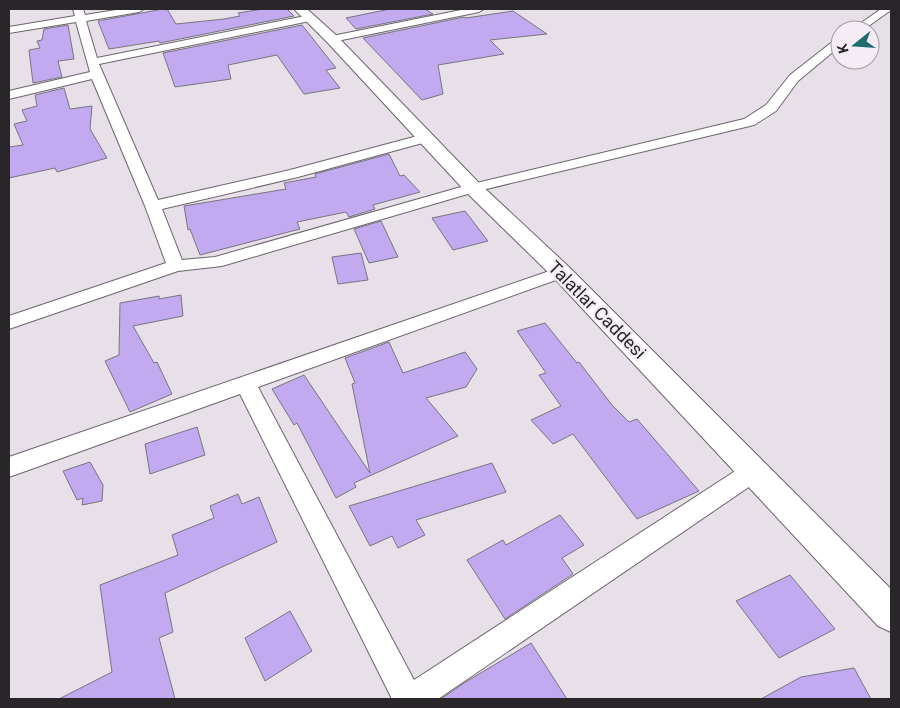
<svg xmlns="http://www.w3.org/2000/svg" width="900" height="708" font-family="Roboto,sans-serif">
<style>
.building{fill:#c2aaf1;stroke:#77757d}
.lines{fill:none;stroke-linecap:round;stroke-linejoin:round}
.minor-casing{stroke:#6c656c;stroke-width:2}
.tertiary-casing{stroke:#6c656c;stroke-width:2}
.minor{fill:#fff;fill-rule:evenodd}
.tertiary{fill:#fff;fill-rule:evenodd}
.labels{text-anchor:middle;stroke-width:5;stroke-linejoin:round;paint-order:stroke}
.street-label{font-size:18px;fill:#282628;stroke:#f5edf5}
</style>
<rect width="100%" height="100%" fill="#e8e0e8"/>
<path class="building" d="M 163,9 L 167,9 L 176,24 L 224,19 L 240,16 L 238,13 L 263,9 L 287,9 L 294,16 L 160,43 L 159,41 L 109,49 L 98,21 Z
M 390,9 L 425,9 L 433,14 L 356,29 L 346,18 Z
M 513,11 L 547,34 L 490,40 L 504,54 L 438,65 L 443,94 L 422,100 L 363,38 L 464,17 L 466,18 Z
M 68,25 L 74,59 L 58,61 L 62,77 L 33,83 L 29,50 L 40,48 L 37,41 L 42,40 L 44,29 Z
M 302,25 L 336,68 L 326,70 L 340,88 L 304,94 L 277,55 L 228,65 L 231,79 L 175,87 L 163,53 Z
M 64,88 L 70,109 L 92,106 L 90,129 L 107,158 L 57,172 L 55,168 L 9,178 L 9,147 L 23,145 L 14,124 L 27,121 L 22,110 L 37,106 L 35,95 Z
M 389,154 L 400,176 L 404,175 L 420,192 L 373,205 L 375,209 L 349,217 L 346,212 L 297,222 L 300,229 L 200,255 L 190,229 L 188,230 L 184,206 L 286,189 L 284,183 L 316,177 L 315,174 Z
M 465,211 L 488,241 L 453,250 L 432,218 Z
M 381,221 L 398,257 L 369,263 L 354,229 Z
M 361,253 L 368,280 L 338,284 L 332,257 Z
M 181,295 L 183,316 L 133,326 L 154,363 L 157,362 L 172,394 L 130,412 L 105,361 L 119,355 L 120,303 L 159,296 L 159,299 Z
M 545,323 L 577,363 L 579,362 L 612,405 L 629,422 L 637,419 L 699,491 L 637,519 L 573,434 L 553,444 L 531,420 L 561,406 L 539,375 L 546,373 L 517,331 Z
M 389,342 L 403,373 L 465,352 L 477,369 L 466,387 L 426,398 L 458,436 L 354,483 L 356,487 L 336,498 L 297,423 L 294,425 L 272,389 L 304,375 L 370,473 L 352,384 L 355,383 L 345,358 Z
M 197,427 L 205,455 L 150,474 L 145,444 Z
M 90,462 L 103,485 L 102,501 L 82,505 L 83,498 L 77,500 L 63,471 Z
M 492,463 L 506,492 L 416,520 L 425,535 L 398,548 L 392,536 L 370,546 L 349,506 Z
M 238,494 L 242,504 L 259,497 L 277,542 L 165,593 L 173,632 L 159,638 L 175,699 L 59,699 L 112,672 L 100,585 L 178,555 L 172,535 L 214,518 L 210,506 Z
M 560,515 L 584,545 L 562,558 L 573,574 L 505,619 L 467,560 L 503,540 L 506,545 Z
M 790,575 L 835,629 L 779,658 L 736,601 Z
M 290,611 L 312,651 L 265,681 L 245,638 Z
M 531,643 L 567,699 L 441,699 L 464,683 Z
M 854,668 L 871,699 L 761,699 L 801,677 Z"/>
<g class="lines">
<g class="minor-casing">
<path id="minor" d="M 73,9 L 83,9 L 85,15 L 122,9 L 144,9 L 139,12 L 86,21 L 97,58 L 310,15 L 315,18 L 310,21 L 99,64 L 158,200 L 290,170 L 425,134 L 432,138 L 430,141 L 298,177 L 162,209 L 182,260 L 215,257 L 468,185 L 744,119 L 766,105 L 790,75 L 836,39 L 840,38 L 840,46 L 798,81 L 776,111 L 754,125 L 478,191 L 222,266 L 178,271 L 9,329 L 9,316 L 166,263 L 145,206 L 92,79 L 9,99 L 9,91 L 90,72 L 76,22 L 9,33 L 9,27 L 75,16 Z
M 466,9 L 484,9 L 479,12 L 332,42 L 327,39 L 332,36 Z
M 881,9 L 891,10 L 863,30 L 851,30 Z
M 561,267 L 567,268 L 570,272 L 567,276 L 258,387 L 414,680 L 746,464 L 754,461 L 762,464 L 766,471 L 762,478 L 438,699 L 392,699 L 240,394 L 9,477 L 9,457 Z"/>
</g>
<g class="tertiary-casing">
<path id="tertiary" d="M 294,9 L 307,9 L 337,36 L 480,184 L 569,267 L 891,589 L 891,632 L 878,626 L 553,277 L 466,192 L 327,42 Z"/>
</g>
<use href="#minor" class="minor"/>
<use href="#tertiary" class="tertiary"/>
</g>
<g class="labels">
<g class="street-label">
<text transform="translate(597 310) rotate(45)" y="6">Talatlar Caddesi</text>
</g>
</g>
<rect width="900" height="708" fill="none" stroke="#282628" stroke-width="20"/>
<g transform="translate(855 45) rotate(253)"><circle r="24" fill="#f5edf5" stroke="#a39da3"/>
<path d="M0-4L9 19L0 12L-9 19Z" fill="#1f6b6e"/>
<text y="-8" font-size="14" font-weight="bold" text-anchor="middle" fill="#282628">K</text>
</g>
</svg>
